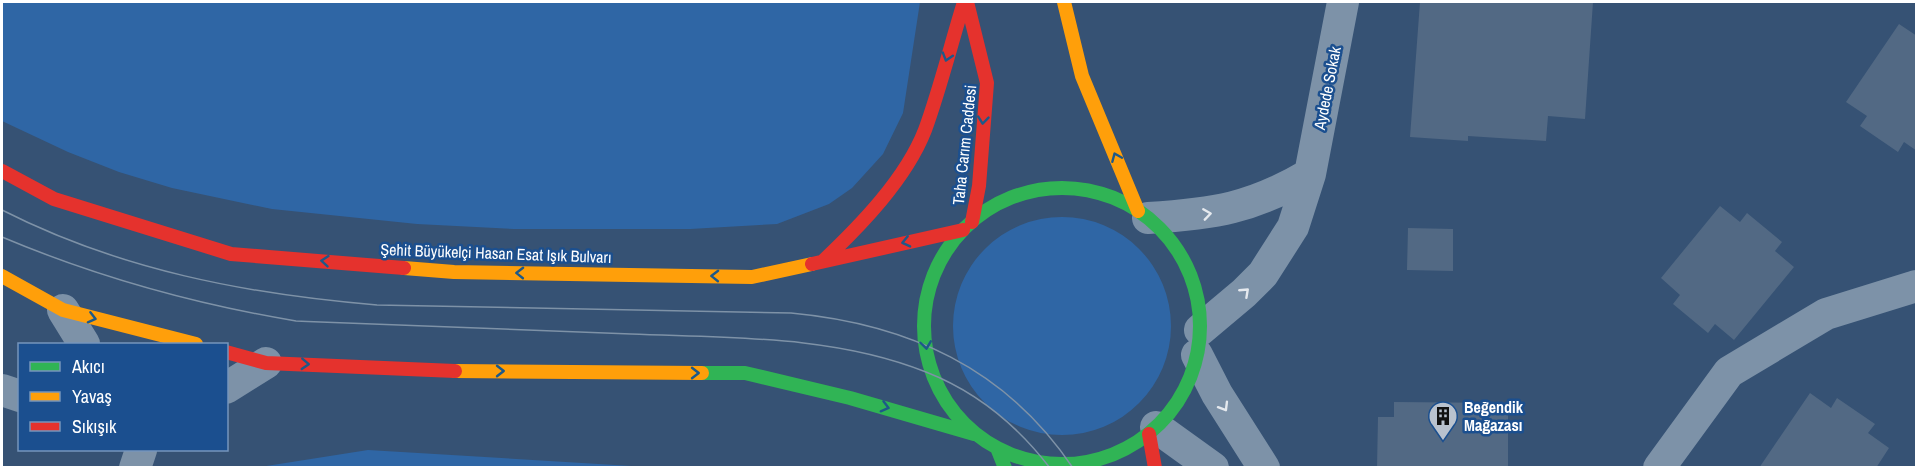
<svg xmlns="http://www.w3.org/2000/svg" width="1918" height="469" font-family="'Archivo Narrow',sans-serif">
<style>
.green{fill:#2f66a5}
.building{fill:#526984}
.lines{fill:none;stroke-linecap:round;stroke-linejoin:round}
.street{stroke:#7d92a8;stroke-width:32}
.fast{stroke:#30b455;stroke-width:14}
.slow{stroke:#ff9f0a;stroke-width:14}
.jam{stroke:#e5322d;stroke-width:14}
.tram{stroke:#7e92a7;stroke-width:1.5}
.oneway{stroke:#1d5989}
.oneway2{stroke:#e5e9ee}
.labels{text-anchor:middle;stroke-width:5;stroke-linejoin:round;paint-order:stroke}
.street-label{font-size:16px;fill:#fff;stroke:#1b4f8f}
.poi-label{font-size:16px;font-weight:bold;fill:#fff;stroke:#1b4f8f;text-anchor:start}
</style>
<rect width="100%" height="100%" fill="#365274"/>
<path class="green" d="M 2,2 L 920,2 L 903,113 L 883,154 L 852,188 L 829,204 L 777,224 L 690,229 L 514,229 L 417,224 L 272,209 L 172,188 L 119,172 L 68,152 L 2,121 Z
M953 326a109 109 0 1 1 218 0a109 109 0 1 1-218 0Z
M 368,450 L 648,467 L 260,467 Z"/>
<path class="building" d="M 1420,2 L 1593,2 L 1585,119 L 1548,116 L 1546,141 L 1468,136 L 1468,141 L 1410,137 Z
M 1899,24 L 1917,36 L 1917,151 L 1904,142 L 1898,152 L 1860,126 L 1867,116 L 1846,102 Z
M 1720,206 L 1740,222 L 1747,213 L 1782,242 L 1775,251 L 1794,267 L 1734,340 L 1715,324 L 1708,333 L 1673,304 L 1680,295 L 1661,278 Z
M 1408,228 L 1453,229 L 1453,271 L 1407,270 Z
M 1810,393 L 1831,408 L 1837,398 L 1875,424 L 1868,433 L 1889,448 L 1876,468 L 1759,468 Z
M 1394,402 L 1508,403 L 1508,468 L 1377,468 L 1378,417 L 1394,417 Z"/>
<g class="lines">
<path class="street" d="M 1148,218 C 1214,214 1253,208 1310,174
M 63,310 L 84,344
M 1200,330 L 1244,293 L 1263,274 L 1293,227 L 1310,174 L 1343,2
M 1197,355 L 1217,394 L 1264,468
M 226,388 L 266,363
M 2,390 L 20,396
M 1156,427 L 1213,468
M 135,468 L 141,450
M 1659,468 L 1729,372 L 1826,314 L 1916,286"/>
<path class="fast" d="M924 326a138 138 0 1 1 276 0a138 138 0 1 1-276 0Z
M 702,373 L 745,373 L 850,398 L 974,434
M 997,448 L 1005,468"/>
<path class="slow" d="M 1064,2 L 1082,76 L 1138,211
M 404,268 L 454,272 L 752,277 L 812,264
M 2,276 L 63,310 L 196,344
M 455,371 L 702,373"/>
<path class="jam" d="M 967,2 L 987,83 L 979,186 L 972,222
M 2,171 L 54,199 L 231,254 L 404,268
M 823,261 C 860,226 906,179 925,130 C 940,89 951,44 964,2
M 812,264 L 963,230
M 226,352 L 266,363 L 455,371
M 1149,434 L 1155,468"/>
<path class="tram" d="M 2,210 C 120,270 246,294 377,305 L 791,313 C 908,324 1006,368 1073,468
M 2,237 C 97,277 194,304 296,321 C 408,325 520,330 631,334 C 729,338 834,335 926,372 C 977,392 1017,425 1050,468"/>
</g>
<defs><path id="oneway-chevron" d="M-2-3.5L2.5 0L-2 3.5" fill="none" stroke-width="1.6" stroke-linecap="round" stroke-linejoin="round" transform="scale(1.5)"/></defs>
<g class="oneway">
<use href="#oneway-chevron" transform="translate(947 57) rotate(107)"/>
<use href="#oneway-chevron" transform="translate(983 120) rotate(96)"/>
<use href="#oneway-chevron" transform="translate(1116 157) rotate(-113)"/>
<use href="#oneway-chevron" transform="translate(906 242) rotate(167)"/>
<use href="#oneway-chevron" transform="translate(325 261) rotate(-175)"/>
<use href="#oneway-chevron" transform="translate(520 273) rotate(-179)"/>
<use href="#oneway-chevron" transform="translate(715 276) rotate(-179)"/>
<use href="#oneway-chevron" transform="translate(92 318) rotate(14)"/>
<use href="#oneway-chevron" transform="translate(926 345) rotate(82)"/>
<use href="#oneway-chevron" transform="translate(305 364) rotate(3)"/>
<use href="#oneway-chevron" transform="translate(500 371)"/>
<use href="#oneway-chevron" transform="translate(695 373)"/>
<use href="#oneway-chevron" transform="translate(885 407) rotate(15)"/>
</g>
<g class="oneway2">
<use href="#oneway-chevron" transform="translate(1207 214) rotate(-8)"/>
<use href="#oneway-chevron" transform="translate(1245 292) rotate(-43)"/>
<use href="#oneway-chevron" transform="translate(1224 407) rotate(59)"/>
</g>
<defs>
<g id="building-pin" transform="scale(1.5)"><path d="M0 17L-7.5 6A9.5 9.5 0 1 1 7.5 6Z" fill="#b9c2ce" stroke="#1b4f8f"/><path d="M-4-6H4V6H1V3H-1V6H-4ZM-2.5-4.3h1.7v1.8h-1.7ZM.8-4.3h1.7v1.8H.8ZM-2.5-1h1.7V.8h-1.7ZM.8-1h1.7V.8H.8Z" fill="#111"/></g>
</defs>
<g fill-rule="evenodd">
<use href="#building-pin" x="1443" y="416"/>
</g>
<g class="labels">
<g class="street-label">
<text transform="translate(1327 88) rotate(-79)" y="6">Aydede Sokak</text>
<text transform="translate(964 145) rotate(-84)" y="6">Taha Carım Caddesi</text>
<text transform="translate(496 253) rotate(2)" y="6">Şehit Büyükelçi Hasan Esat Işık Bulvarı</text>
</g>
<g class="poi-label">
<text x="1464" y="413">Beğendik<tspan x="1464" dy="18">Mağazası</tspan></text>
</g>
</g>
<rect width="1918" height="469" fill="none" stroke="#ffffff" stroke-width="6"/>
<rect x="18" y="343" width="210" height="108" fill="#1b4f8f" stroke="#7695bc" stroke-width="1.5"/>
<rect x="30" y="362" width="30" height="9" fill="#30b455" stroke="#7695bc" stroke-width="1.5"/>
<text x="72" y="373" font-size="18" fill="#ffffff">Akıcı</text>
<rect x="30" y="392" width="30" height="9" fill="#ff9f0a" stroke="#7695bc" stroke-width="1.5"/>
<text x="72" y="403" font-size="18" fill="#ffffff">Yavaş</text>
<rect x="30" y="422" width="30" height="9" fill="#e5322d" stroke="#7695bc" stroke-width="1.5"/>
<text x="72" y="433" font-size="18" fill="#ffffff">Sıkışık</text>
</svg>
